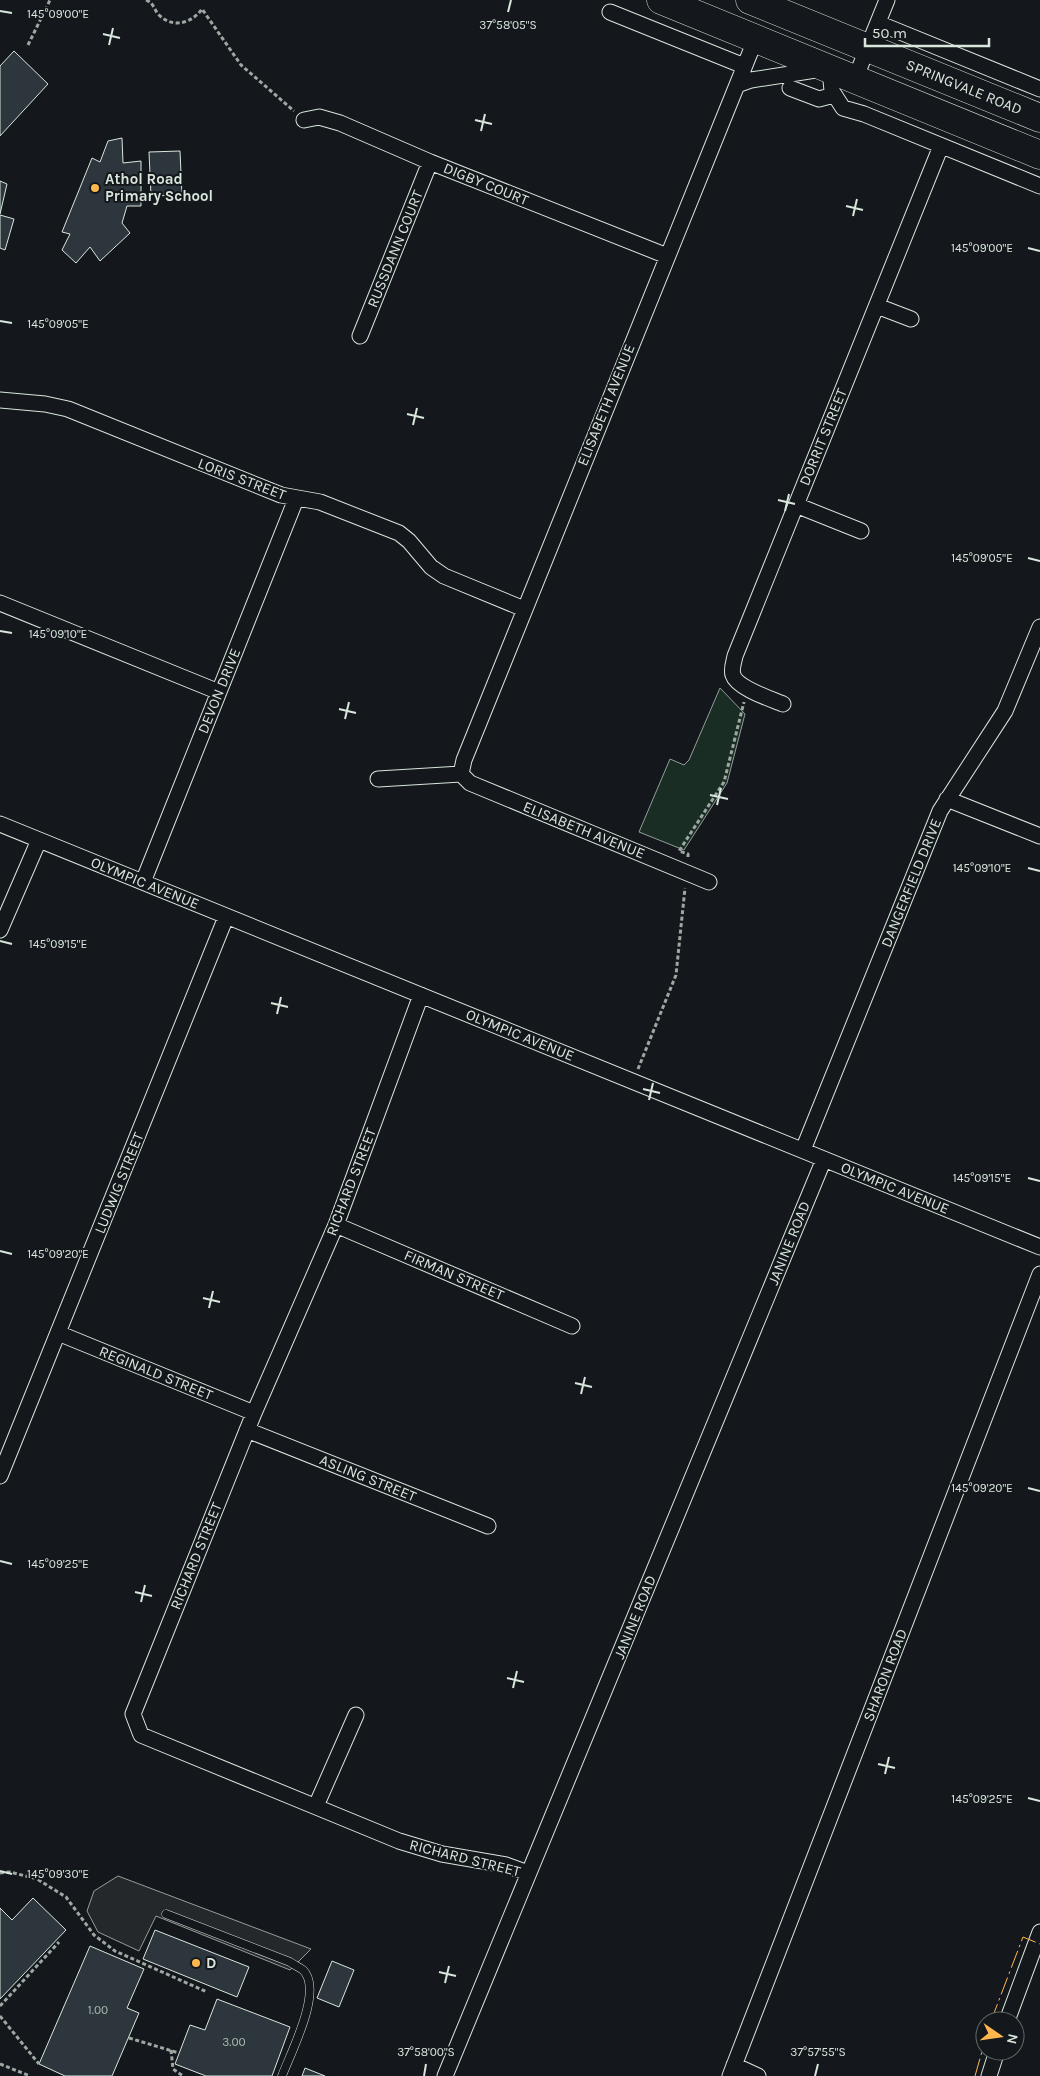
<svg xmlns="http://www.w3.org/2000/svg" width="1040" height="2076" font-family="Karla,sans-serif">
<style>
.green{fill:#1a2d24;stroke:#939e99}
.parking{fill:#24282b;stroke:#939e99}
.building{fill:#2c363c;stroke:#d8e6dc}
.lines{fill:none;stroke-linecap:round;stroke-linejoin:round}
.lane-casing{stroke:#d8e6dc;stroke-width:9}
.street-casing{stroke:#d8e6dc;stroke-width:17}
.highway-casing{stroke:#d8e6dc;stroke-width:29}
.path{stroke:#9da8a2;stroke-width:3;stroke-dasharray:4 2.5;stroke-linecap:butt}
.lane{stroke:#14181c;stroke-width:8}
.street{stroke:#14181c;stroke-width:15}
.highway{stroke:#14181c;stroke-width:28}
.power{stroke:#ffb74d;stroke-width:1;stroke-dasharray:18 4 2.5 4;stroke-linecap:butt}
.ticks{fill:none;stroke:#d8e6dc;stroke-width:2}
.poi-dot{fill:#ffb74d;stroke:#14181c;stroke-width:2}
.labels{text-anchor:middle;stroke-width:4;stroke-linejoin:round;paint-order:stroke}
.number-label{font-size:12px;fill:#adbab4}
.street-label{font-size:15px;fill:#d8e6dc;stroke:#14181c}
.poi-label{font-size:15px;font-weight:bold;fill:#d8e6dc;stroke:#14181c;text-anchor:start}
.ticks-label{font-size:12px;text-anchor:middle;fill:#d8e6dc;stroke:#14181c;stroke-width:4;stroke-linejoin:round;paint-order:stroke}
</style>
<rect width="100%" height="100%" fill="#14181c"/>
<path class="green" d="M 720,688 L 745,714 L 727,783 L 684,850 L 639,832 L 670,759 L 684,765 L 689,760 Z"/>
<path class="parking" d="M 118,1876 L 311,1949 L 290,1970 L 156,1916 L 139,1951 L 98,1932 L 87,1911 L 94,1891 Z"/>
<path class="building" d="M 14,51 L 48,84 L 0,136 L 0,66 Z
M 122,138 L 123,163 L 141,161 L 141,206 L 127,206 L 122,223 L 130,233 L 100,261 L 90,247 L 76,263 L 62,250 L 70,234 L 62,232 L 92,158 L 100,162 L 108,141 Z
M 180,151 L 182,195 L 151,196 L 149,152 Z
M 0,181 L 7,184 L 0,214 Z
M 0,215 L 14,219 L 5,250 L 0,248 Z
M 33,1898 L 66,1930 L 0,1999 L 0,1908 L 12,1920 Z
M 155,1930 L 249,1967 L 237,1997 L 143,1959 Z
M 90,1946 L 144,1969 L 127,2008 L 139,2013 L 112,2076 L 65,2076 L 39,2064 Z
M 332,1961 L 354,1970 L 339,2007 L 317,1998 Z
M 217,1999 L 290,2027 L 272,2076 L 206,2076 L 175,2064 L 190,2025 L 205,2030 Z
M 305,2068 L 325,2076 L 302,2076 Z"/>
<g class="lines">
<g class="lane-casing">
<path id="lane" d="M 166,1914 L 290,1962 C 294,1965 299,1967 303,1970 C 324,1990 290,2054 282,2076"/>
</g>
<g class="street-casing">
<path id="street" d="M 610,12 L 744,66
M 878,23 L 1040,89
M 830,69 L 832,91 L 843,108 L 864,114 L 1040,186
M 855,79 L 887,0
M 737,85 L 751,80 L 822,69
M 790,88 L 819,99 L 834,95
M 304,120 L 319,117 L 340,123 L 430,162 L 667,256
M 877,306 L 911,319
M 360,336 L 430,162
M 0,400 L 45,404 L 68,409 L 281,495 L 320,502 L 399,533 L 409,541 L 431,567 L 444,576 L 524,609
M 796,505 L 861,531
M 0,603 L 219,692
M 783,704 C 771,699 737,688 733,675 C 731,669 734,662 735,656 L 941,146
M 461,774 L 464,760 L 756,38
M 378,779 L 461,774 L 470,783 L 709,882
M 947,799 L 1040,836
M 0,824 L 1040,1247
M 143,882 L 296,499
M 0,930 L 39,840
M 421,995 L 336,1225 L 254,1413 L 133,1714 L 141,1735 L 399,1841 L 442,1854 L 506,1865 L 528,1873
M 803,1150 L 940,811 L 1005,711 L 1040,627
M 336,1225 L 572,1326
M 58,1333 L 254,1413
M 247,1430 L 488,1526
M 0,1476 L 226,917
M 316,1806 L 356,1715
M 1007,2021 L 1040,1932
M 734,2065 L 758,2076
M 445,2076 L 824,1159
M 730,2076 L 1040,1274
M 989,2076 L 997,2051"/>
</g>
<g class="highway-casing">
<path id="highway" d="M 661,0 L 1040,155
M 750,0 L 1040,118"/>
</g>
<path class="path" d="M 146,0 C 154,3 154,10 159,15 C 173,29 192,23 202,9 L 241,65 L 294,111
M 28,45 L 50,0
M 688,857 L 688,854 L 679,851 L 724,782 L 744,702
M 638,1069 L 676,975 L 685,888
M 0,1873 L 10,1872 L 37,1879 L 66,1897 L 94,1935 L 115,1951 L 207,1992
M 0,2006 L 59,1942
M 0,2016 L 39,2064
M 129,2038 L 179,2053
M 171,2050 L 173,2069 L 183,2076
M 0,2064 L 30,2076"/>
<use href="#lane" class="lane"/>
<use href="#street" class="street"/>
<use href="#highway" class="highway"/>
<path class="power" d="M 991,2021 L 1023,1937 L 1040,1944
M 975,2076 L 985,2041"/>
</g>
<path class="ticks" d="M 0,11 L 12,13M 508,12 L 511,0M 103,34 L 120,38M 109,45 L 113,28M 475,120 L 492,124M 481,131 L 485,114M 846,206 L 863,210M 853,216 L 857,199M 1028,248 L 1040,251M 0,321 L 12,323M 407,414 L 424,418M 413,425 L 417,408M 778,500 L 795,504M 785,511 L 789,494M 1028,558 L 1040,561M 0,631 L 12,633M 339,709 L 356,713M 345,719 L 349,702M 710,795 L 728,799M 717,805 L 721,788M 1028,868 L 1040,871M 0,941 L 12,944M 271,1003 L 288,1007M 277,1014 L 281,997M 643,1089 L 660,1093M 649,1100 L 653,1083M 1028,1178 L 1040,1181M 0,1251 L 12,1254M 203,1298 L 220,1302M 209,1308 L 213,1291M 575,1383 L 592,1387M 581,1394 L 585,1377M 1028,1488 L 1040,1491M 0,1561 L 12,1564M 135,1592 L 152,1596M 141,1602 L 145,1585M 507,1678 L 524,1682M 513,1688 L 517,1671M 878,1764 L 895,1768M 885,1774 L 889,1757M 1028,1798 L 1040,1801M 0,1871 L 12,1874M 439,1972 L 456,1976M 445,1983 L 449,1966M 424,2076 L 426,2064M 815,2076 L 818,2064"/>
<g class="poi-dot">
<circle cx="95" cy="188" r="5"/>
<circle cx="196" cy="1963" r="5"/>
</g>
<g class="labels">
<g class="number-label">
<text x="98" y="2014">1.00</text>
<text x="234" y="2046">3.00</text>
</g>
<g class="street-label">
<text transform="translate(964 87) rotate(22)" y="5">SPRINGVALE ROAD</text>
<text transform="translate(486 184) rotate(22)" y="5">DIGBY COURT</text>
<text transform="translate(395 249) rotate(-68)" y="5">RUSSDANN COURT</text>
<text transform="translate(606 405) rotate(-68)" y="5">ELISABETH AVENUE</text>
<text transform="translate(823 437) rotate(-68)" y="5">DORRIT STREET</text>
<text transform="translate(242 479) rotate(21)" y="5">LORIS STREET</text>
<text transform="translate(219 691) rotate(-68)" y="5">DEVON DRIVE</text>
<text transform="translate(584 830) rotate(22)" y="5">ELISABETH AVENUE</text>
<text transform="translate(145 883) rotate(22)" y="5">OLYMPIC AVENUE</text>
<text transform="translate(911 883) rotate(-68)" y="5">DANGERFIELD DRIVE</text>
<text transform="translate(520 1035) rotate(22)" y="5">OLYMPIC AVENUE</text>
<text transform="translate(351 1182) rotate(-69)" y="5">RICHARD STREET</text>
<text transform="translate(119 1183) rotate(-68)" y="5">LUDWIG STREET</text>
<text transform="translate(895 1188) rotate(22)" y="5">OLYMPIC AVENUE</text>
<text transform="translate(789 1243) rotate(-68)" y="5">JANINE ROAD</text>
<text transform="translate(454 1275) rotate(23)" y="5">FIRMAN STREET</text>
<text transform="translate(156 1373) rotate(22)" y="5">REGINALD STREET</text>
<text transform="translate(368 1478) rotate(22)" y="5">ASLING STREET</text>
<text transform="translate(196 1556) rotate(-68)" y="5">RICHARD STREET</text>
<text transform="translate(635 1617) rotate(-68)" y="5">JANINE ROAD</text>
<text transform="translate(885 1675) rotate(-69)" y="5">SHARON ROAD</text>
<text transform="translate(465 1858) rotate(14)" y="5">RICHARD STREET</text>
</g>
<g class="poi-label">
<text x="105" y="184">Athol Road<tspan x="105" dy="17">Primary School</tspan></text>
<text x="206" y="1968">D</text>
</g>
</g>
<g class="ticks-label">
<text x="58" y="18">145°09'00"E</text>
<text x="508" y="29">37°58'05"S</text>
<text x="982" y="252">145°09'00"E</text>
<text x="58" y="328">145°09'05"E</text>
<text x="982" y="562">145°09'05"E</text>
<text x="58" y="638">145°09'10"E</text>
<text x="982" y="872">145°09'10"E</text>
<text x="58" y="948">145°09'15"E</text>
<text x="982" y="1182">145°09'15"E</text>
<text x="58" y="1258">145°09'20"E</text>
<text x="982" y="1492">145°09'20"E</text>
<text x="58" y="1568">145°09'25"E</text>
<text x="982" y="1803">145°09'25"E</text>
<text x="58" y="1878">145°09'30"E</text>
<text x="426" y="2056">37°58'00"S</text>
<text x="818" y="2056">37°57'55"S</text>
</g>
<g transform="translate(1000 2036) rotate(103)"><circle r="24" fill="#14181c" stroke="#626a69"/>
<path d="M0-4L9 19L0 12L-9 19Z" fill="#ffb74d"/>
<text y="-8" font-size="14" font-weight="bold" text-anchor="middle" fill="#d8e6dc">N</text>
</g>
<path d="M865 38v8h124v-8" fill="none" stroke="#d8e6dc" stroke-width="2.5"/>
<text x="872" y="38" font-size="15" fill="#d8e6dc" stroke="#14181c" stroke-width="4" paint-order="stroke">50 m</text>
</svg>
